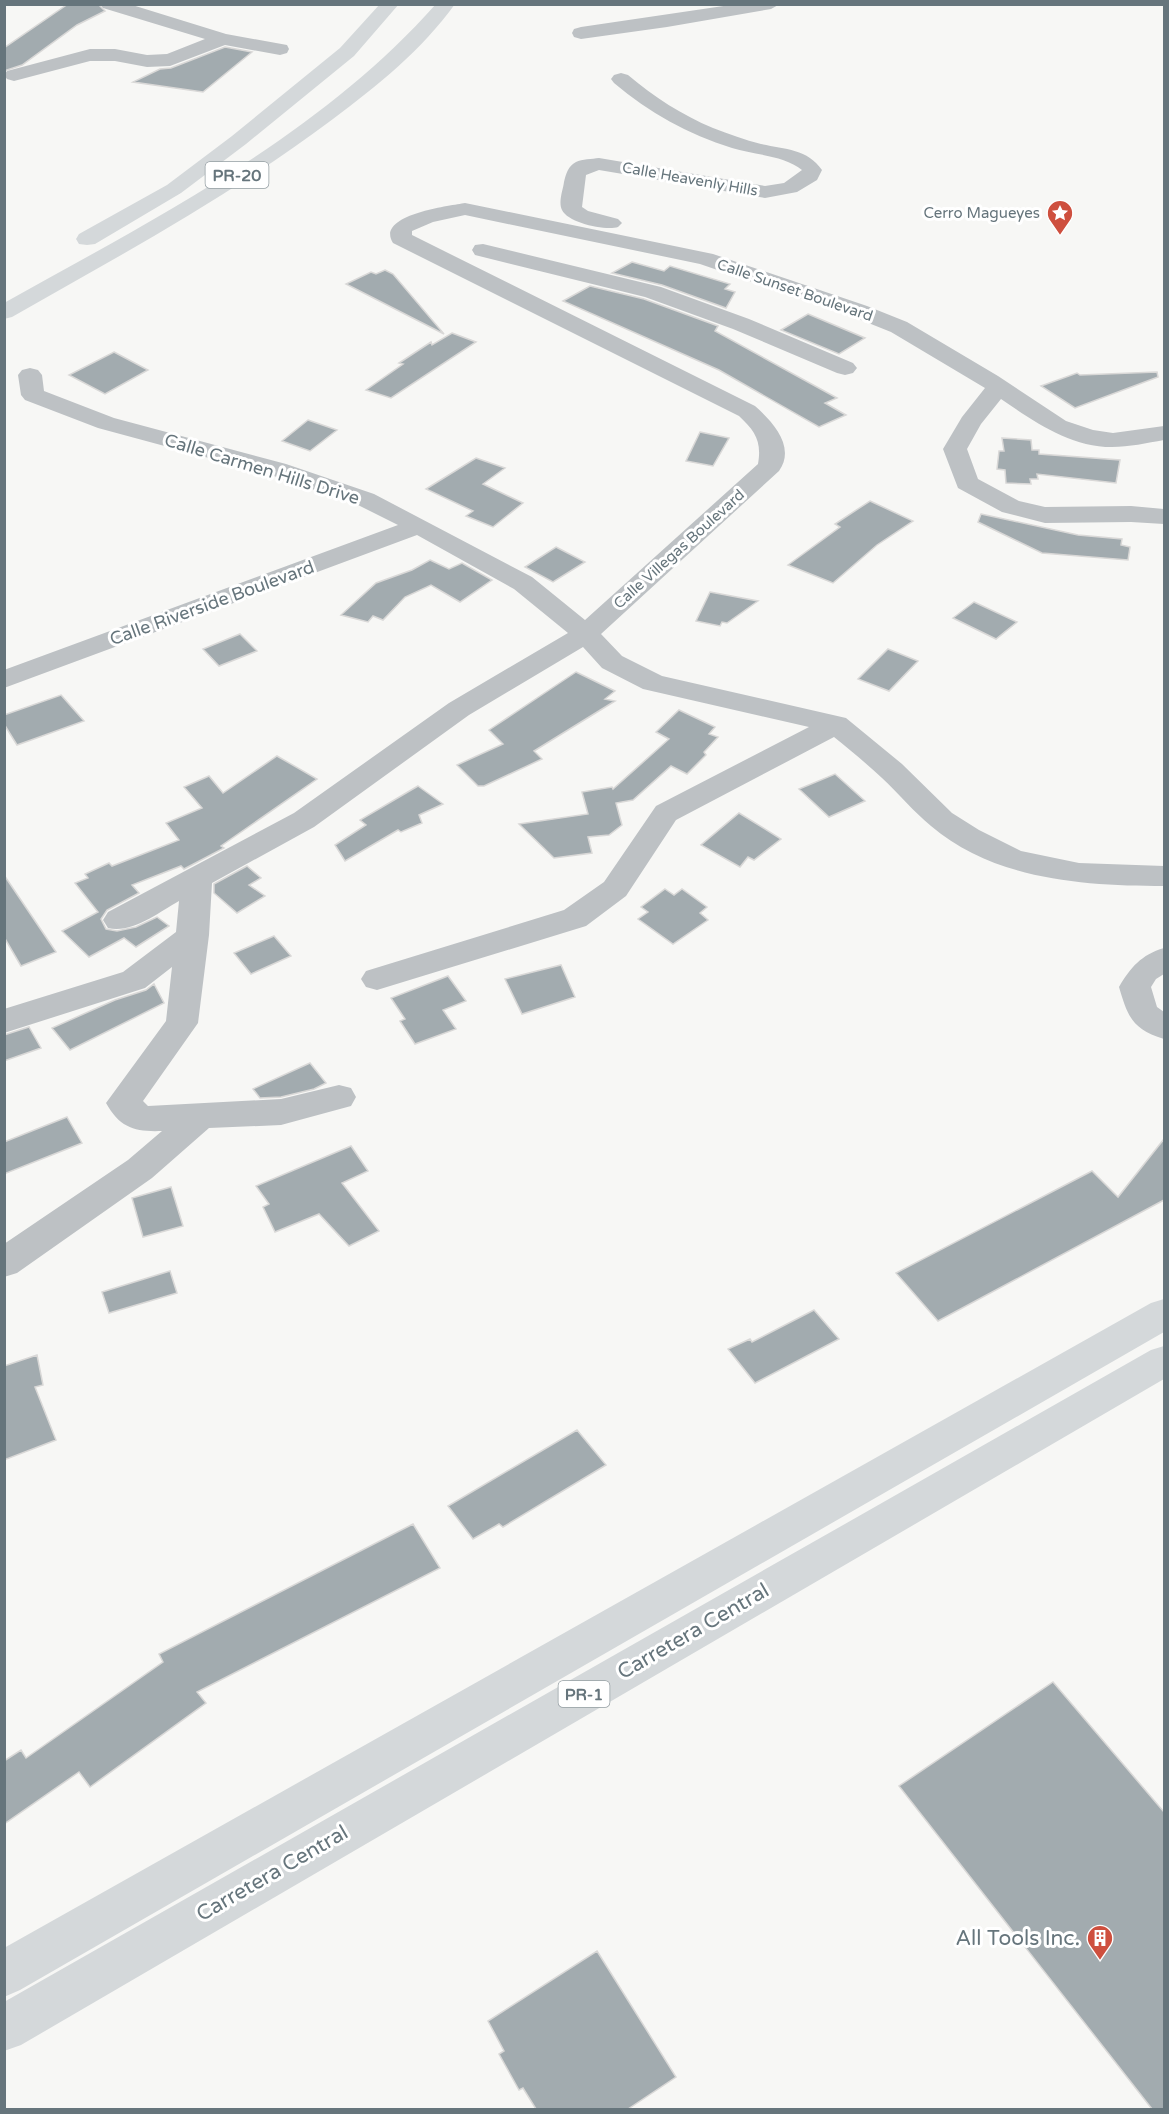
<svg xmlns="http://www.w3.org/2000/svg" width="1169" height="2114" font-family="'Varela Round',sans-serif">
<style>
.building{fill:#a2abaf;stroke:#d9d8d7;stroke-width:1.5}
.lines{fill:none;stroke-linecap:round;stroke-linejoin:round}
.minor{fill:#bdc1c4;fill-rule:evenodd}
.highway{fill:#d4d8da;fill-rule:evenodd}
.labels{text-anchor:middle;stroke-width:6;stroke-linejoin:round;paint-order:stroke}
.far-street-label{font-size:15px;fill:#66757c;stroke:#fff}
.far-poi-label{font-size:15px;fill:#66757c;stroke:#fff;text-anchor:end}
.shield{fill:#fff;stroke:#949ea3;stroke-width:1.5}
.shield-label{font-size:16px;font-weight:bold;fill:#66757c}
.street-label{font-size:18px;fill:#66757c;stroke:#fff}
.near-street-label{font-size:21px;fill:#66757c;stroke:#fff}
.near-poi-label{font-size:21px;fill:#66757c;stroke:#fff;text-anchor:end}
</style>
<rect width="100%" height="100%" fill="#f7f7f5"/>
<path class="building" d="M 68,4 L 98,4 L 105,11 L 77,25 L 22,65 L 4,71 L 4,48 Z
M 225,47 L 252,52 L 203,92 L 133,82 L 160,69 L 171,68 Z
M 632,262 L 664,271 L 670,266 L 730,284 L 725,289 L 735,292 L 726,308 L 662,285 L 612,273 Z
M 385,270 L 393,274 L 444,334 L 346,284 L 371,272 L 376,274 Z
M 590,286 L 644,299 L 718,326 L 715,331 L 837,398 L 825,403 L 846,415 L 819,427 L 719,370 L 563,301 Z
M 808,314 L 865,338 L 839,354 L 781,330 Z
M 452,333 L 476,342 L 391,398 L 366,390 L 403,364 L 399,363 L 431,342 L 432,345 Z
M 114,352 L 148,370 L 105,394 L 69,375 Z
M 1157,372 L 1158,377 L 1075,408 L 1041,386 L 1077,373 L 1080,375 Z
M 308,420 L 337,430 L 310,451 L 282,441 Z
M 700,432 L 729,438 L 713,466 L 686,461 Z
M 1002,438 L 1031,440 L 1032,450 L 1039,450 L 1039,454 L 1120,460 L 1116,483 L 1037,474 L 1038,479 L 1030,479 L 1031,484 L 1006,483 L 1005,470 L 997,469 L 999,451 L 1004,451 Z
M 476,458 L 505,468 L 483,484 L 523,503 L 493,527 L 466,516 L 473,511 L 426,489 Z
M 870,501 L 913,521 L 877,545 L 833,583 L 788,565 L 840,527 L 835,524 Z
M 981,514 L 1078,535 L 1122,539 L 1121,545 L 1130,547 L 1128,560 L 1042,553 L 978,522 Z
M 556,547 L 585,562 L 553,582 L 525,567 Z
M 430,560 L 449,569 L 462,563 L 492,580 L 460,602 L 431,585 L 405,597 L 383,620 L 373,616 L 368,622 L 341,615 L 376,583 L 412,570 Z
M 710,592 L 758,601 L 727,623 L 722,622 L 720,626 L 696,621 Z
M 974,602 L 1017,622 L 996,639 L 953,618 Z
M 240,634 L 257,651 L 219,666 L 203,649 Z
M 888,649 L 918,661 L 889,691 L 858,679 Z
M 576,672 L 615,691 L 605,699 L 615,701 L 534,751 L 542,759 L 484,786 L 478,786 L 457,765 L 503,744 L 489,730 Z
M 61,695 L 84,721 L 17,745 L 4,724 L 4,715 Z
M 679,710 L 715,727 L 709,734 L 718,737 L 704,752 L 706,755 L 687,774 L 671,766 L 633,800 L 616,803 L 622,825 L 609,835 L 588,837 L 592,853 L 554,858 L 519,824 L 588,814 L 582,792 L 612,787 L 613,789 L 669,739 L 656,732 Z
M 277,756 L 317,779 L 221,846 L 224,848 L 184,869 L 181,866 L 132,885 L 139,893 L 107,910 L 101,919 L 106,929 L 117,931 L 136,927 L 157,917 L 169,926 L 136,947 L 124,938 L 89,957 L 62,931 L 98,912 L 75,883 L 88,878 L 85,874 L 109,863 L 112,866 L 179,840 L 166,823 L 202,808 L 184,787 L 209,776 L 223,793 Z
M 835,774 L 865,801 L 829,817 L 799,789 Z
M 418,786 L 443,804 L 419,815 L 422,823 L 401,832 L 398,830 L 345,861 L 335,845 L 366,825 L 360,820 Z
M 739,813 L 781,839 L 754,860 L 748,857 L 740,867 L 701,845 Z
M 247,866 L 261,878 L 249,885 L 265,896 L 237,913 L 214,893 L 214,884 Z
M 4,875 L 56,952 L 21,966 L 4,937 Z
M 665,889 L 674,895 L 682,889 L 707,907 L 700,913 L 708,920 L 673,944 L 638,919 L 648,912 L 641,907 Z
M 274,936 L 291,956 L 251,974 L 234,953 Z
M 561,965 L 575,997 L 522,1014 L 505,979 Z
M 448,976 L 466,1001 L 443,1010 L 456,1029 L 415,1044 L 400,1021 L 405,1019 L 391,998 Z
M 154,984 L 164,1003 L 70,1050 L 52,1028 L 115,1000 L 146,990 Z
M 29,1027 L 41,1048 L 4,1061 L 4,1035 Z
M 310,1063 L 326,1083 L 314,1089 L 281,1097 L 260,1098 L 253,1089 Z
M 67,1117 L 82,1143 L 4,1174 L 4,1142 Z
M 1164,1139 L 1164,1200 L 938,1321 L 896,1273 L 1092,1171 L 1118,1197 Z
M 351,1146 L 368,1171 L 342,1183 L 379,1231 L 349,1246 L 319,1214 L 275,1232 L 263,1207 L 269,1204 L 256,1186 Z
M 171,1187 L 183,1226 L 143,1237 L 132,1198 Z
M 170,1271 L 177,1293 L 109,1313 L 102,1292 Z
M 814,1310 L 839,1339 L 755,1383 L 728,1349 L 750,1339 L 752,1342 Z
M 37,1355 L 43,1385 L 35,1387 L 56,1440 L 4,1460 L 4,1366 Z
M 577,1430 L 606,1465 L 503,1527 L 499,1524 L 473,1539 L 448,1506 Z
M 413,1524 L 440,1568 L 197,1692 L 206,1703 L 90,1787 L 79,1772 L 4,1824 L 4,1761 L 21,1750 L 26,1758 L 163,1662 L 159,1654 Z
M 1053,1682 L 1164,1812 L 1164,2109 L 1152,2109 L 899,1786 Z
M 597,1951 L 676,2077 L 628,2109 L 536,2109 L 523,2088 L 519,2090 L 499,2054 L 504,2051 L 488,2021 Z"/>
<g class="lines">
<path class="minor" d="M 100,4 L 129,4 L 226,34 L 287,45 L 289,49 L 287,53 L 280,55 L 225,45 L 170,66 L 147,67 L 115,61 L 90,61 L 14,81 L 7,79 L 4,75 L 7,71 L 90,49 L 115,49 L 147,55 L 167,54 L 205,39 L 103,8 Z
M 737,4 L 780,4 L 771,9 L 667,27 L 581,39 L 574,37 L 572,33 L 574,29 L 581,27 Z
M 621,73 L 628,75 C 654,97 682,115 713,128 C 729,134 745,140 761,144 C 784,149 808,149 822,170 L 817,180 L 797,192 L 765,198 L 599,170 L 586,175 L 582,207 L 588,211 L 618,219 L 622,223 L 618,227 C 606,231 568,223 562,210 C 558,202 563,190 564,182 C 566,174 568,166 576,162 C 582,159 592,159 599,158 L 765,186 L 784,183 L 802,170 C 784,155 754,155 732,148 C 688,134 649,113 614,83 L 611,79 L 614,75 Z
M 465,203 L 713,254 L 867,306 L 907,322 L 998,376 L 1066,421 L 1093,430 L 1113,433 L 1164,426 L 1164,440 C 1147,443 1129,447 1112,447 C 1070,447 1035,422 1001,399 L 981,424 L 967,449 L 978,479 L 1019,501 L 1045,507 L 1131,506 L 1164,509 L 1164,524 L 1131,522 L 1045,523 L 1002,512 L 958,488 L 943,449 L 962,417 L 985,388 L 891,332 L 851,316 L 700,264 L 465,215 L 433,222 L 412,231 L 412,235 L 755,406 C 773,422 796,447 779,471 L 601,634 L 622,656 L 662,676 L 846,718 L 902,764 L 952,813 L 979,830 L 1021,851 L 1079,863 L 1164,866 L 1164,886 C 1085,886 994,880 931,826 C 914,812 899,794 882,778 C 867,764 850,750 834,737 L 676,820 L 626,896 L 586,926 L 377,990 L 366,987 L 361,979 L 366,971 L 564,910 L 604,882 L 656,806 L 809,727 L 643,689 L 602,668 L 583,647 L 469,715 L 314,827 L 212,883 L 209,935 L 198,1023 L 143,1101 L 148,1106 L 281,1099 L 339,1085 L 351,1088 L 356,1097 L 351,1106 L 281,1125 L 209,1128 L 152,1178 L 17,1273 L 4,1277 L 4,1244 L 128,1160 L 162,1131 C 135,1132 120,1128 106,1103 L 166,1021 L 172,967 L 145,988 L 4,1033 L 4,1009 L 123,972 L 176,932 L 179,901 C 159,912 132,934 108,928 L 103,920 L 108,912 L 294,813 L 449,703 L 568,633 L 514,589 L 417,535 L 4,688 L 4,670 L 398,525 L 356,504 L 268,474 L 98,428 L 25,400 L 21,395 L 18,375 L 22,370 L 30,368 L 38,370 L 42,375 L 44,391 L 114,418 L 286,464 L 374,494 L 532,577 L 585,620 L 758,464 C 762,441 755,431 739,416 L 393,243 C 375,215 448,206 465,203 Z
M 483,244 L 661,287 L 749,319 L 853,363 L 857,368 L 853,373 L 845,375 L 837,373 L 733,329 L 645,297 L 475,255 L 472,250 L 475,245 Z
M 1164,948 L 1164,974 L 1156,979 L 1151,987 L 1157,1007 L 1164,1012 L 1164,1039 C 1132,1029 1128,1017 1119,987 C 1131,967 1141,955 1164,948 Z"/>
<path class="highway" d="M 380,4 L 399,4 L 354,56 L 246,144 L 181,193 L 95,244 L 87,245 L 79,244 L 76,239 L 79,234 L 167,185 L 232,136 L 340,48 Z
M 436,4 L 455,4 C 422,50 377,86 333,119 C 232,195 121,255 12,317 L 4,319 L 4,303 C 156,218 319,136 436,4 Z
M 1164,1299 L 1164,1332 L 20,1990 L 4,1997 L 4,1948 L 1151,1303 Z
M 1164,1346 L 1164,1379 L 21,2045 L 4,2051 L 4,2002 L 1151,1350 Z"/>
</g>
<defs>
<g id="sight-pin" transform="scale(1.35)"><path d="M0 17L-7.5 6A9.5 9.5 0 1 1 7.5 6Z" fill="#ce4f3e" stroke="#fff"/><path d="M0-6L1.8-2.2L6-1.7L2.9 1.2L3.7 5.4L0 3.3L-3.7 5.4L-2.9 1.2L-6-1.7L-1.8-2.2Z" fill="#fff"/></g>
<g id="building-pin" transform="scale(1.35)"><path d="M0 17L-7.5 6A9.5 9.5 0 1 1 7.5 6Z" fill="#ce4f3e" stroke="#fff"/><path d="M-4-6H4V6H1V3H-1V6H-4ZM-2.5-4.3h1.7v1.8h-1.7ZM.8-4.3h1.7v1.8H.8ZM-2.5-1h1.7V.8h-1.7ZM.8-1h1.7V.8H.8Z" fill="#fff"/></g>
</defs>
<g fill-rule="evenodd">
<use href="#sight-pin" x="1060" y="213"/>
<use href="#building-pin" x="1100" y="1938"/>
</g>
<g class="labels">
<g class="far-street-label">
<text transform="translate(690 179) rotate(10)" y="5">Calle Heavenly Hills</text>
<text transform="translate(795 290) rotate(19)" y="5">Calle Sunset Boulevard</text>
<text transform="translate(679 549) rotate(-42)" y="5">Calle Villegas Boulevard</text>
</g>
<g class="far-poi-label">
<text x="1040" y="218">Cerro Magueyes</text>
</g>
<g class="shield">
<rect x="205.5" y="162" width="63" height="26" rx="4.5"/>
<rect x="558.5" y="1681" width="51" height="26" rx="4.5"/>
</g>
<g class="shield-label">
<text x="237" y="181">PR-20</text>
<text x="584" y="1700">PR-1</text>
</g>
<g class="street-label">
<text transform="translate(262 469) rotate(17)" y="6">Calle Carmen Hills Drive</text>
<text transform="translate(212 603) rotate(-20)" y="6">Calle Riverside Boulevard</text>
</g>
<g class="near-street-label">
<text transform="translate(693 1631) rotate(-30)" y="7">Carretera Central</text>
<text transform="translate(272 1873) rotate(-30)" y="7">Carretera Central</text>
</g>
<g class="near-poi-label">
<text x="1080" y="1945">All Tools Inc.</text>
</g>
</g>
<rect width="1169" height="2114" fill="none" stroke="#66757c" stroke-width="12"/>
</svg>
